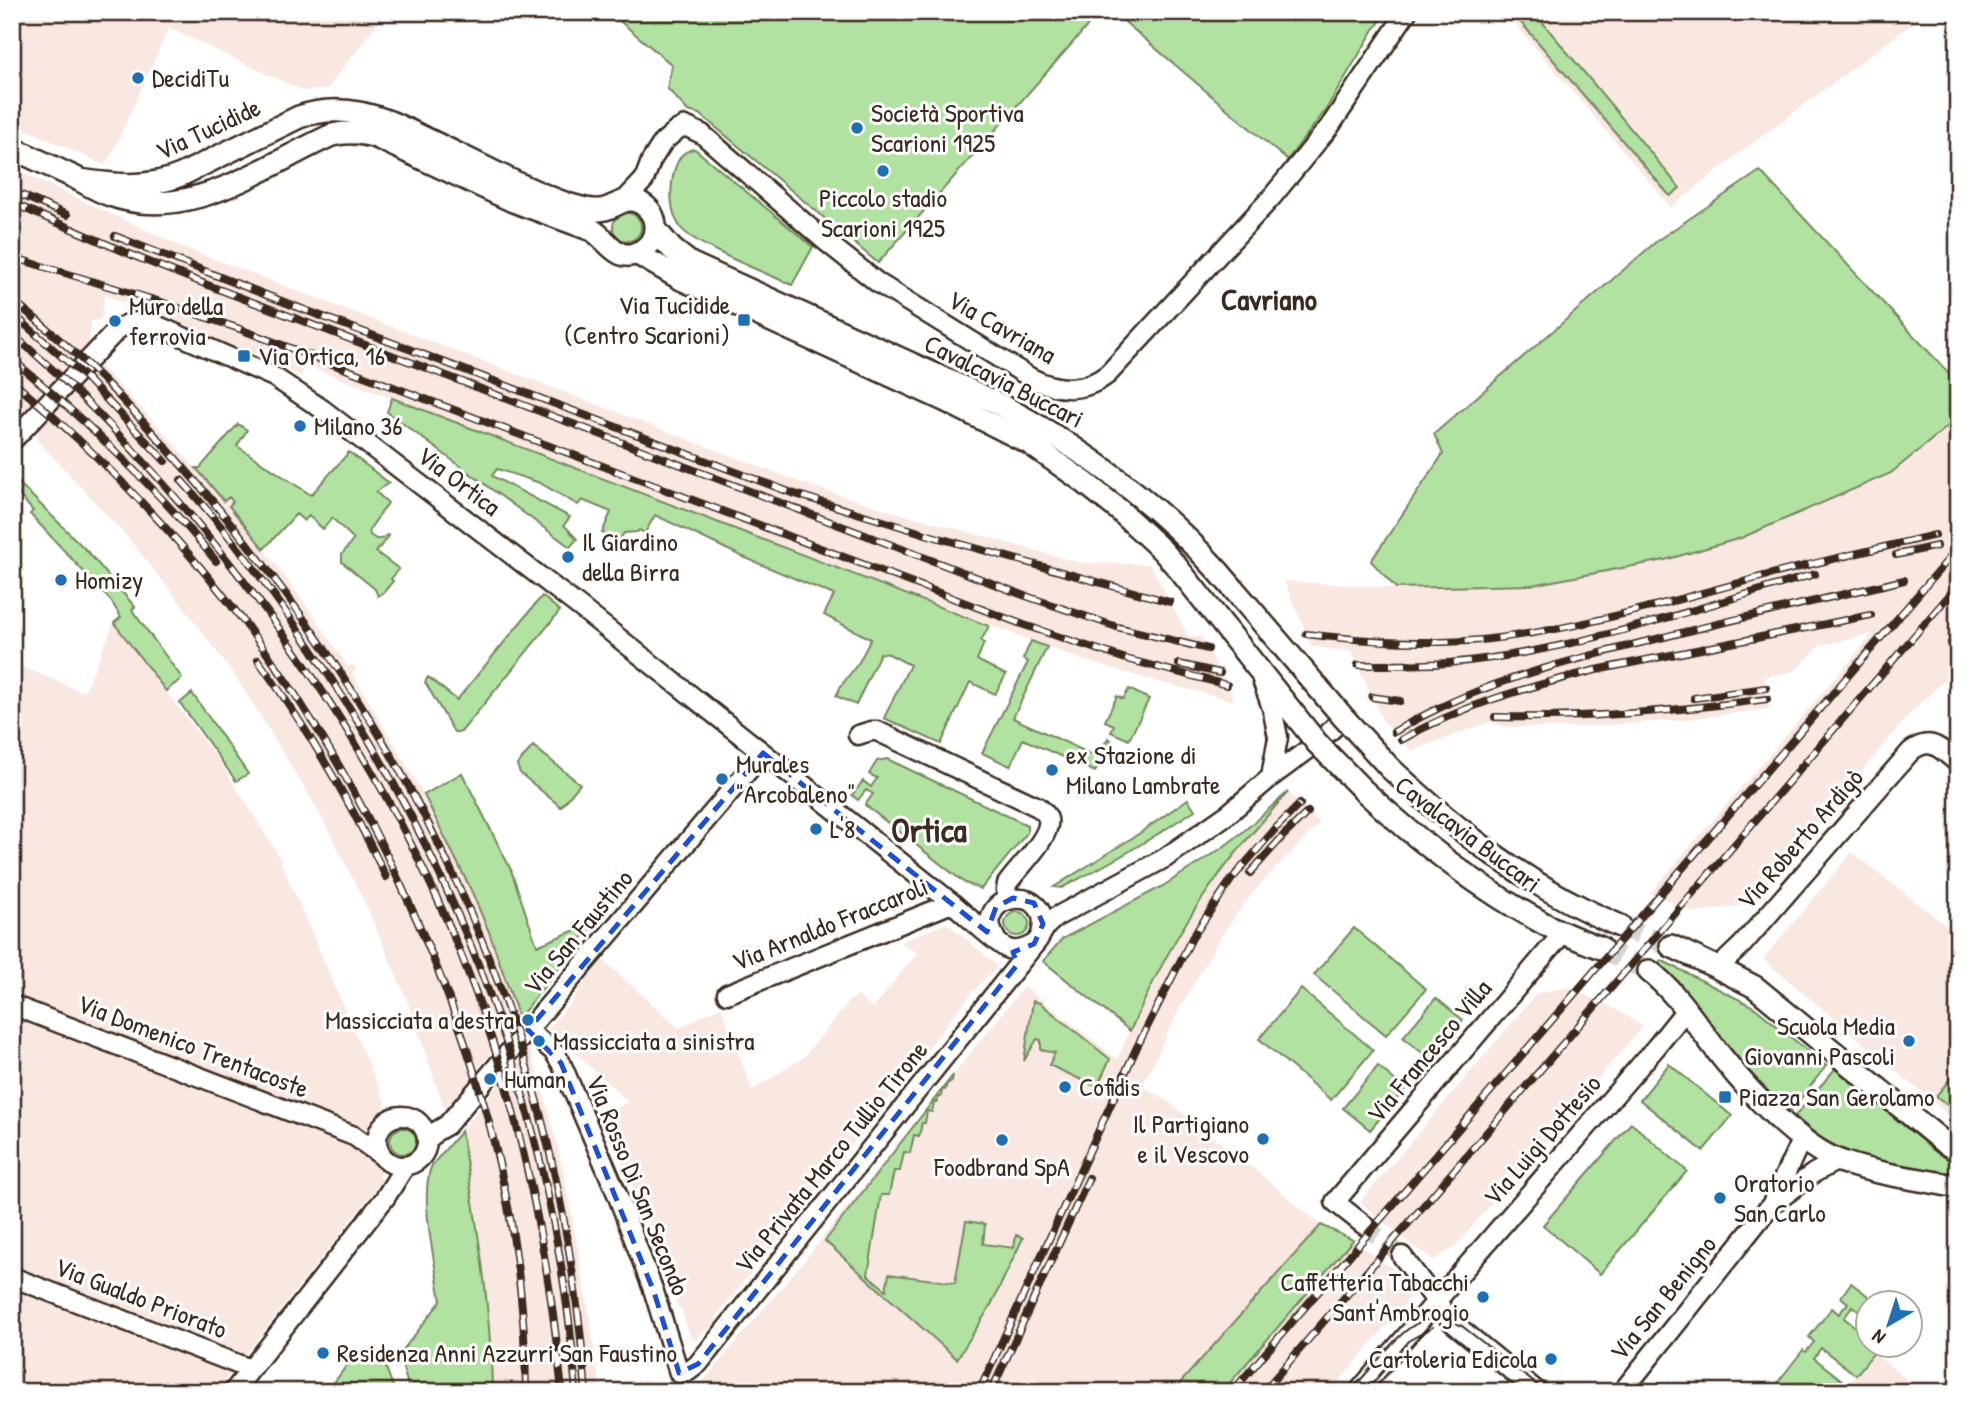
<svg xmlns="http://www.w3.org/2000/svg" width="1970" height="1404" font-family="'Patrick Hand',sans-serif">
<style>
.built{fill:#f9e8e2}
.green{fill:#b1e2a2;stroke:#768660;stroke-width:2}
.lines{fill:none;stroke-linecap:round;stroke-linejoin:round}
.minor-tunnel{stroke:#d8d4d2;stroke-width:18;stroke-dasharray:18 9;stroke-linecap:butt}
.tertiary-tunnel{stroke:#d8d4d2;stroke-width:21;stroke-dasharray:21 10;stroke-linecap:butt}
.minor-casing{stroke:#3b2a1e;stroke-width:23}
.tertiary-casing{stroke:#3b2a1e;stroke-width:26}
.minor{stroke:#fff;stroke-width:18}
.tertiary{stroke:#fff;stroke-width:21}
.tram{stroke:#3b2a1e;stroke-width:2}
.rail-casing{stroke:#3b2a1e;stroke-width:8}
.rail{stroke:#fff;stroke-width:5;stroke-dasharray:16;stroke-linecap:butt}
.minor-bridge-casing{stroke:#3b2a1e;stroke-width:23;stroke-linecap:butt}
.tertiary-bridge-casing{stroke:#3b2a1e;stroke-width:26;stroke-linecap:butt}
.minor-bridge{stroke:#fff;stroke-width:18}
.tertiary-bridge{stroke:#fff;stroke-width:21}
.marked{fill:none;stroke:#1d4ed8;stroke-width:5;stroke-dasharray:14 9;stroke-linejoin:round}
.poi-dot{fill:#1f6fb2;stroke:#fff;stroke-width:2.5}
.labels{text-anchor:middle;stroke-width:6;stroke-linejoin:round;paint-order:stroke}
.poi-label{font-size:26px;fill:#3b2a1e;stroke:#fff;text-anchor:start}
.street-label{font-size:26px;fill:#3b2a1e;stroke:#fff}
.quarter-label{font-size:30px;font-weight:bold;fill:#3b2a1e;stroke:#fff}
.district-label{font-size:33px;font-weight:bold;fill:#3b2a1e;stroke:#fff}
</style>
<rect width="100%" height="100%" fill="#fff"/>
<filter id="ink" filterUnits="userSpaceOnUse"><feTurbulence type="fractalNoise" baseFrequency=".0143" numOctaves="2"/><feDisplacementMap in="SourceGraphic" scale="14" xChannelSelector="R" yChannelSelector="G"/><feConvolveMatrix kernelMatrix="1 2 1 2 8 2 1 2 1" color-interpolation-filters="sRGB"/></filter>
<g filter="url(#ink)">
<path class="built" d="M 12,12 L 386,12 L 327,89 L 303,91 L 169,28 L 110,158 L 104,165 L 12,123 Z
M 1505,12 L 1928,12 L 1753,143 L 1671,207 Z
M 12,168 L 185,248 L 808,485 L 892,511 L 1081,563 L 1150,564 L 1188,636 L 1202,637 L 1235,701 L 1147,679 L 1080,659 L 307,366 L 300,376 L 105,295 L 101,320 L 92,321 L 89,342 L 84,350 L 26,414 L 15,417 L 12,414 Z
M 97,363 L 159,427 L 224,500 L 229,497 L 233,502 L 229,506 L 278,567 L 311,612 L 348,667 L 353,664 L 357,670 L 352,673 L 424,795 L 471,890 L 489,932 L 519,1018 L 445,1110 L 407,1000 L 365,903 L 320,814 L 261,717 L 232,672 L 171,591 L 128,538 L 37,440 L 39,426 Z
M 1958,418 L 1958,668 L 1914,709 L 1749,904 L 1696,913 L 1650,893 L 1873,634 L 1821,645 L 1794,671 L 1765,677 L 1769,709 L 1682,720 L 1567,728 L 1506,727 L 1490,722 L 1412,751 L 1383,721 L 1351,651 L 1312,647 L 1284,581 L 1396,588 L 1532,585 L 1665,560 L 1741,538 L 1891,473 Z
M 114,623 L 220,762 L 276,851 L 386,1104 L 371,1122 L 376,1164 L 382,1181 L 216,1392 L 12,1392 L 12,663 L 84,692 Z
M 1288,792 L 1320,823 L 1268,876 L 1243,905 L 1221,936 L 1180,1008 L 1142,1086 L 1166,1100 L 1243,1160 L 1321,1225 L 1172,1392 L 702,1392 L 701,1384 L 714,1368 L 804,1261 L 1024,986 L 1117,1059 L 1147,994 L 1185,924 L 1226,865 Z
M 1852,852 L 1958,935 L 1958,1123 L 1763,959 Z
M 947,923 L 998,966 L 970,995 L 715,1318 L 717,1320 L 708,1331 L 705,1329 L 696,1341 L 690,1337 L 681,1309 L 675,1303 L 678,1298 L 671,1278 L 602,1115 L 628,1102 L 548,1028 L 569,1005 L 576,996 L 579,989 L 603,960 L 679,1028 L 721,1006 L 752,1090 L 803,1058 L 851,999 L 858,996 L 873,1008 L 917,953 L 900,942 Z
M 1569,987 L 1615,1009 L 1643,1026 L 1454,1248 L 1434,1260 L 1413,1246 L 1360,1202 L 1537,993 Z
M 529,1046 L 549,1113 L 564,1173 L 587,1300 L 601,1392 L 492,1392 L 488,1317 L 480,1239 L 461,1131 Z
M 1353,1240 L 1393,1269 L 1409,1295 L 1405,1304 L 1330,1392 L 1222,1392 Z
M 1874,1353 L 1923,1392 L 1843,1392 Z"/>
<path class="green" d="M 609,12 L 1098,12 L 1099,13 L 878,263 L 700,114 L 688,111 L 667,88 L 672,65 Z
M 1113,12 L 1387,12 L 1373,31 L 1325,111 L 1287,160 Z
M 1512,12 L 1534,12 L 1680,188 L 1670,196 Z
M 695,149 L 813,247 L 792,285 C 769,274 695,246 681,228 C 670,214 670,192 673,176 C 676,163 681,150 695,149 Z
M 1760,171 L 1958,383 L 1958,418 L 1891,473 L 1741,538 L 1665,560 L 1532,585 L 1396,588 L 1371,561 L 1443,454 L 1434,434 L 1658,240 Z
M613 227a14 14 0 1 1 28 0a14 14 0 1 1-28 0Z
M 392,398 L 989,626 L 981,641 L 984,643 L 977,660 L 1006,675 L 995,694 L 970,682 L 941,744 L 884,718 L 910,665 L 889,654 L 880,653 L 856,705 L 836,696 L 841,686 L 859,662 L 871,639 L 824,615 L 834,595 L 741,556 L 655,515 L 645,533 L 639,530 L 637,532 L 624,533 L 619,541 L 602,533 L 611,512 L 582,500 L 578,505 L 540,483 L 497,469 L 492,476 L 570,517 L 564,525 L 577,539 L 570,547 L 387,412 Z
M 238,424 L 247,430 L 237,446 L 311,495 L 349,452 L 389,483 L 376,492 L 388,503 L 369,530 L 370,535 L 376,539 L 381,539 L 387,535 L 389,536 L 376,552 L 399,569 L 391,579 L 393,581 L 384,592 L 378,596 L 375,589 L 342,562 L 342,554 L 354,539 L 332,518 L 323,529 L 309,516 L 304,521 L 296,514 L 264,549 L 229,506 L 233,502 L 229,497 L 224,501 L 196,468 L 200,468 Z
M 12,476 L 88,552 L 135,607 L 132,610 L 182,678 L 166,691 L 114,623 L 121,617 L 111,601 L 30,514 L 33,511 L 15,490 L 12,492 Z
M 542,596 L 560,611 L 461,732 L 454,732 L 425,682 L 428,677 L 457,700 Z
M 1031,641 L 1047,647 L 1013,718 L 1097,757 L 1108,738 L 1111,740 L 1095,772 L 1023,739 L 1010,766 L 982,753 L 1028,662 L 1023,659 Z
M 1129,689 L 1149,699 L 1129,740 L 1111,732 L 1114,725 L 1105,721 L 1117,696 L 1123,699 Z
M 192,693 L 248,774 L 236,781 L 180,703 Z
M 533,746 L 580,784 L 561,807 L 520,773 L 517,765 Z
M 887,759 L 1027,825 L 1027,833 L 981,889 L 965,883 L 865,805 L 873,794 L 866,790 L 858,800 L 852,795 L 863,781 L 871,787 L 877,778 L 869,774 L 877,761 Z
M 462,773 L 511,870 L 537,946 L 595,922 L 519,1018 L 489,932 L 471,890 L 424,795 Z
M 1288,792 C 1259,825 1230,858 1206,893 C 1175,936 1152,983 1130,1031 L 1043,961 L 1062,939 L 1163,886 L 1222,848 L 1244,831 Z
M 1188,799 L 1195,810 C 1152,839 1108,865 1061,888 L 1054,887 L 1140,833 Z
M1005 924a12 12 0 1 1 24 0a12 12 0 1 1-24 0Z
M 1354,928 L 1426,989 L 1386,1035 L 1314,975 Z
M 1661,960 L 1754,1007 L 1826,1066 L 1791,1111 L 1773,1096 L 1748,1070 L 1692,1002 L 1655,967 Z
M 1301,989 L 1373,1050 L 1331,1100 L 1259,1039 Z
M 1436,998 L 1463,1020 L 1430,1059 L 1403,1037 Z
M 1033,1001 L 1040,1003 L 1110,1059 L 1097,1087 L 1049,1065 L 1055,1053 L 1041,1050 L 1041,1040 L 1037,1039 L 1024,1061 Z
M 1669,1064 L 1732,1116 L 1703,1151 L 1640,1100 Z
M 1378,1066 L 1405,1089 L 1370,1130 L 1343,1108 Z
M 1835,1069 L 1937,1153 L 1955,1162 L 1951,1178 L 1868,1160 L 1822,1140 L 1795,1116 Z
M 1958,1069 L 1958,1113 L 1936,1096 Z
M 953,1075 L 952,1081 L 947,1084 L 945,1090 L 942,1090 L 941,1097 L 938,1097 L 937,1102 L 934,1102 L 932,1112 L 927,1111 L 925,1123 L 922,1123 L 919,1136 L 914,1135 L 910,1153 L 904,1152 L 900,1171 L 894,1171 L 889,1195 L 881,1195 L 868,1275 L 886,1290 L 889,1274 L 955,1283 L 966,1221 L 985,1224 L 983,1244 L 1014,1248 L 1016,1235 L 1023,1238 L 991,1305 L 957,1359 L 825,1241 Z
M 1631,1123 L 1687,1171 L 1600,1274 L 1543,1225 Z
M390 1141a13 13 0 1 1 26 0a13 13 0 1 1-26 0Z
M 461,1131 C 476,1217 491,1304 492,1392 L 410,1392 L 399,1355 L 441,1301 C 436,1266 418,1196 432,1165 Z
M 1321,1225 L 1353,1240 L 1222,1392 L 1172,1392 Z
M 1851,1283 L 1876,1302 L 1868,1302 L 1868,1318 L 1853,1306 L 1844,1318 L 1868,1337 L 1868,1344 L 1879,1346 L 1856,1375 L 1821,1348 L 1814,1358 L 1848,1385 L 1843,1392 L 1790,1392 L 1778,1382 L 1803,1350 L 1806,1352 L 1814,1342 L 1809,1337 L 1832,1308 L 1839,1314 L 1848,1303 L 1841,1297 Z
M 372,1348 L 385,1365 L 395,1392 L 327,1392 L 353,1357 L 359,1362 Z"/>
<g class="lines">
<path class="minor-tunnel" d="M 1364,1225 L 1402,1256"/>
<path class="tertiary-tunnel" d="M 1620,926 L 1671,946
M 1601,948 L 1649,971"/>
<g class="minor-casing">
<path id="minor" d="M 625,200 L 644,180 L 651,161 L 663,142 L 677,130 L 685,126 L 702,134 L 824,240 L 878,283 L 1031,378 C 1057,391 1084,393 1108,374 L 1271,198 L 1330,126 L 1407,12
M 12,441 L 117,330 C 131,320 139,321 156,325 L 274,377 L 322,409 L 581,608 L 952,903 C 963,912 996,944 1008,949 C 1017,952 1026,949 1034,944
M 858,735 L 871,731 L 877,731 L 1038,807 C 1042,810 1047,814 1048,819 C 1052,837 1017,869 1007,884 L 1006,890 L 1008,899
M 1271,777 L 1278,737
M 996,939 C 968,892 1056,881 1041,934
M 1718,968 L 1742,945 L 1911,751 C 1932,736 1940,749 1958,763
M 727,994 L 952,903
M 12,1005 L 354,1136 L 382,1156
M 528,1030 L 554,1052 L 561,1063 L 617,1194 L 654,1292 L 679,1373 L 689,1371 L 698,1364 L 1038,940 L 1046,926 L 1056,917 L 1165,858 L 1228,814 L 1271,777 L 1317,743 L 1344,718
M377 1141a25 25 0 1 1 50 0a25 25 0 1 1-50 0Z
M 428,1140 L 435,1132 L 447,1125 L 763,753
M 1773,1201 L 1802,1138
M 1364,1225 L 1335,1202 L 1563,933
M 1402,1256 L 1452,1322 L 1538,1392
M 12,1277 L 250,1369
M 233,1392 L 385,1198 L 402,1171 L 406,1166
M 1358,1392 L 1657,1046 L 1685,1011
M 1622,1392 L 1771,1205 L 1814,1173 L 1838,1160"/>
</g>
<g class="tertiary-casing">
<path id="tertiary" d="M 12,148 C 33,158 55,168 76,178 C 87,184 98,191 110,195 C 189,224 263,166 332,135 C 348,131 361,132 376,137 L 513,201 L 592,230 C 609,240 617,265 641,251 C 658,242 660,218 645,206 C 628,193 620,205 605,209 C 595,212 584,209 574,206 C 547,198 521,185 496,173 C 461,156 426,138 390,122 C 360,110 330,106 299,117 L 181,175 C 147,189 114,185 79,180
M 655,229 L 672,249 L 690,263 L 993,401 C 1079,445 1155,501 1219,572
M 636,253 L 681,279 L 944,400 L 1029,443 L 1084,482 L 1119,510 L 1162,550 L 1177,567
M 1390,768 C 1460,834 1531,888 1620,926
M 1363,790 C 1417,840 1477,887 1541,922 C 1560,933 1581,940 1601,948
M 1671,946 L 1718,968 L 1755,987 L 1942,1141 L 1958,1151
M 1649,971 C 1677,992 1702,1033 1725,1061 C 1750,1093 1800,1145 1837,1160 C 1873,1174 1920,1179 1958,1187"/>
</g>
<use href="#minor" class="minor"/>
<use href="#tertiary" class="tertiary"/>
<path class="tram" d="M 1350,1392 C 1361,1379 1372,1367 1383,1354 C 1405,1328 1427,1307 1462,1326 L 1546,1392
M 1365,1392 L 1410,1340 L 1433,1327"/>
<g class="rail-casing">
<path id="rail" d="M 12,191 L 67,215
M 12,203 L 139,258 L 205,284 L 1023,595 L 1117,627 L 1208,649
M 115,236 L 297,307 L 792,493 L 932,536 L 1170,602
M 12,257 L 161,302 L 237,328 L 1024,625 L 1126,659 L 1227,685
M 12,299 C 39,322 67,345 93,370 C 122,398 149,428 176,459 C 323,624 442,814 513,1024 C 554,1143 576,1267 586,1392
M 12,313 L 85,377 L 165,461
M 12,334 C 89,398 157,473 220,551 C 334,693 429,852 487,1025 C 527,1144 550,1267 562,1392
M 12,359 C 84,419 157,488 216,561
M 12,381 C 72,431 128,485 180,544 C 270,645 343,761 400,883 C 476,1045 525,1212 526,1392
M 181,480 C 228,532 271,589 310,647 C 462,871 556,1122 576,1392
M 1896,555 L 1937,546
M 1306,634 C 1364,641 1422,645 1481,640 C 1572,631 1661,604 1750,580 C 1811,563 1873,550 1935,535
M 1951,643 L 1958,641
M 1954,655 L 1958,653
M 258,660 C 307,728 350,801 386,877
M 1179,664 L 1220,673
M 1358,665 C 1388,665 1418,665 1448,663 C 1571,653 1696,608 1815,574
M 1372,697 L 1400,701
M 1694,698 L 1766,688
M 1495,717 C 1586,719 1677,711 1767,699
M 1394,732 C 1472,685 1556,664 1644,642 C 1730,620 1817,601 1904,580
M 1401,740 C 1462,705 1528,687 1596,670 L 1871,615
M 1250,873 L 1284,835 L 1308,812
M 979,1392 L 1137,1047 L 1192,938 L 1231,880 L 1276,828 L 1300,804
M 991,1392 L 1089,1178
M 1232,1392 L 1958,548
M 1263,1392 L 1958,585"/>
</g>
<use href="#rail" class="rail"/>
<g class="minor-bridge-casing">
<path id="minor-bridge" d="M 1261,677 L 1272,708 L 1278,737"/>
</g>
<g class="tertiary-bridge-casing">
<path id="tertiary-bridge" d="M 1177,567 L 1317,743 L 1363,790
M 1219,572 L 1344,718 L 1390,768"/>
</g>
<use href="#minor-bridge" class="minor-bridge"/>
<use href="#tertiary-bridge" class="tertiary-bridge"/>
</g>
</g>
<path class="marked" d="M 763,753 L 987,932 L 996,907 L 1013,898 L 1034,903 L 1043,924 L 1034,944 L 1013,952 L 1017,965 L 698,1364 L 679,1373 L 654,1292 L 561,1063 L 528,1030 Z"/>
<g class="poi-dot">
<circle cx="138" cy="78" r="7"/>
<circle cx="857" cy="128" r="7"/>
<circle cx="883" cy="171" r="7"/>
<rect x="737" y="313" width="14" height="14" rx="3.5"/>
<circle cx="115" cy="321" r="7"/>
<rect x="237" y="349" width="14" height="14" rx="3.5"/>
<circle cx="300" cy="426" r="7"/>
<circle cx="568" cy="557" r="7"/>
<circle cx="61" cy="580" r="7"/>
<circle cx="1052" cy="770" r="7"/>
<circle cx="722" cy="779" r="7"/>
<circle cx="816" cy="829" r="7"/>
<circle cx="528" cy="1020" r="7"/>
<circle cx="539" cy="1041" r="7"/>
<circle cx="1909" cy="1041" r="7"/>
<circle cx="490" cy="1079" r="7"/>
<circle cx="1065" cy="1087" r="7"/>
<rect x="1718" y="1090" width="14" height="14" rx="3.5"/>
<circle cx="1263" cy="1139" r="7"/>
<circle cx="1002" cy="1140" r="7"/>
<circle cx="1720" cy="1198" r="7"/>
<circle cx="1483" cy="1297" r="7"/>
<circle cx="323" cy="1353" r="7"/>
<circle cx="1551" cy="1359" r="7"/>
</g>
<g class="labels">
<g class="poi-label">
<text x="152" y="87">DecidiTu</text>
<text x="871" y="122">Società Sportiva<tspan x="871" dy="30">Scarioni 1925</tspan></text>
<text x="883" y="207" text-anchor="middle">Piccolo stadio<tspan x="883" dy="30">Scarioni 1925</tspan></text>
<text x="730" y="314" text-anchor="end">Via Tucidide<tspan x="730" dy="30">(Centro Scarioni)</tspan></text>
<text x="129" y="315">Muro della<tspan x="129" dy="30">ferrovia</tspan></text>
<text x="258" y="365">Via Ortica, 16</text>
<text x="314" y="435">Milano 36</text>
<text x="582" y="551">Il Giardino<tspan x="582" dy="30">della Birra</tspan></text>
<text x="75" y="589">Homizy</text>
<text x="1066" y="764">ex Stazione di<tspan x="1066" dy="30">Milano Lambrate</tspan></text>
<text x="736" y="773">Murales<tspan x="736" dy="30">"Arcobaleno"</tspan></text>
<text x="830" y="838">L'8</text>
<text x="514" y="1029" text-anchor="end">Massicciata a destra</text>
<text x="1895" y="1035" text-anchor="end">Scuola Media<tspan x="1895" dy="30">Giovanni Pascoli</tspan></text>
<text x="553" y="1050">Massicciata a sinistra</text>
<text x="504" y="1088">Human</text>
<text x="1079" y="1096">Cofidis</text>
<text x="1739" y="1106">Piazza San Gerolamo</text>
<text x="1249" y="1133" text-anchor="end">Il Partigiano<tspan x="1249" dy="30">e il Vescovo</tspan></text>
<text x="1002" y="1176" text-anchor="middle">Foodbrand SpA</text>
<text x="1734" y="1192">Oratorio<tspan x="1734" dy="30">San Carlo</tspan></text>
<text x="1469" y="1291" text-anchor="end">Caffetteria Tabacchi<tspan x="1469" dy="30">Sant'Ambrogio</tspan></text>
<text x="337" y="1362">Residenza Anni Azzurri San Faustino</text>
<text x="1537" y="1368" text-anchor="end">Cartoleria Edicola</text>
</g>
<g class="street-label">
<text transform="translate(208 129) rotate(-25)" y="9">Via Tucidide</text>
<text transform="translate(1002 327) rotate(30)" y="9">Via Cavriana</text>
<text transform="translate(1004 381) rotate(27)" y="9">Cavalcavia Buccari</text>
<text transform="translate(459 481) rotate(37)" y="9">Via Ortica</text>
<text transform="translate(1468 834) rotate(37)" y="9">Cavalcavia Buccari</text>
<text transform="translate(1800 839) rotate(-49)" y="9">Via Roberto Ardigò</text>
<text transform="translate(830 924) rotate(-22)" y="9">Via Arnaldo Fraccaroli</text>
<text transform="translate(578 932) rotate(-50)" y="9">Via San Faustino</text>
<text transform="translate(193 1046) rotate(21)" y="9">Via Domenico Trentacoste</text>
<text transform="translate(1429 1051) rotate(-50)" y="9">Via Francesco Villa</text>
<text transform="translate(1542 1140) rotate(-49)" y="9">Via Luigi Dottesio</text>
<text transform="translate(831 1157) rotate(-51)" y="9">Via Privata Marco Tullio Tirone</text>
<text transform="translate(638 1185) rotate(68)" y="9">Via Rosso Di San Secondo</text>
<text transform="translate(141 1298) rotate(21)" y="9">Via Gualdo Priorato</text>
<text transform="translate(1663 1298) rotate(-51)" y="9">Via San Benigno</text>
</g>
<g class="quarter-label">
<text x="1269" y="310">Cavriano</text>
</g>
<g class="district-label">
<text x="929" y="842">Ortica</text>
</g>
</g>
<rect width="1970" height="1404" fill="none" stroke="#fff" stroke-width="42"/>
<rect x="21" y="21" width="1928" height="1362" fill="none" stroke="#3b2a1e" stroke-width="2.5" filter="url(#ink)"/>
<g transform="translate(1889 1324) rotate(219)"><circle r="33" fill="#ffffff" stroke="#b1aaa5" stroke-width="2"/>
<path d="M0-5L12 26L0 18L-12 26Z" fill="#1f6fb2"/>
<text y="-10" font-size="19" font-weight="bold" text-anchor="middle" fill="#3b2a1e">N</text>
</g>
</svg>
